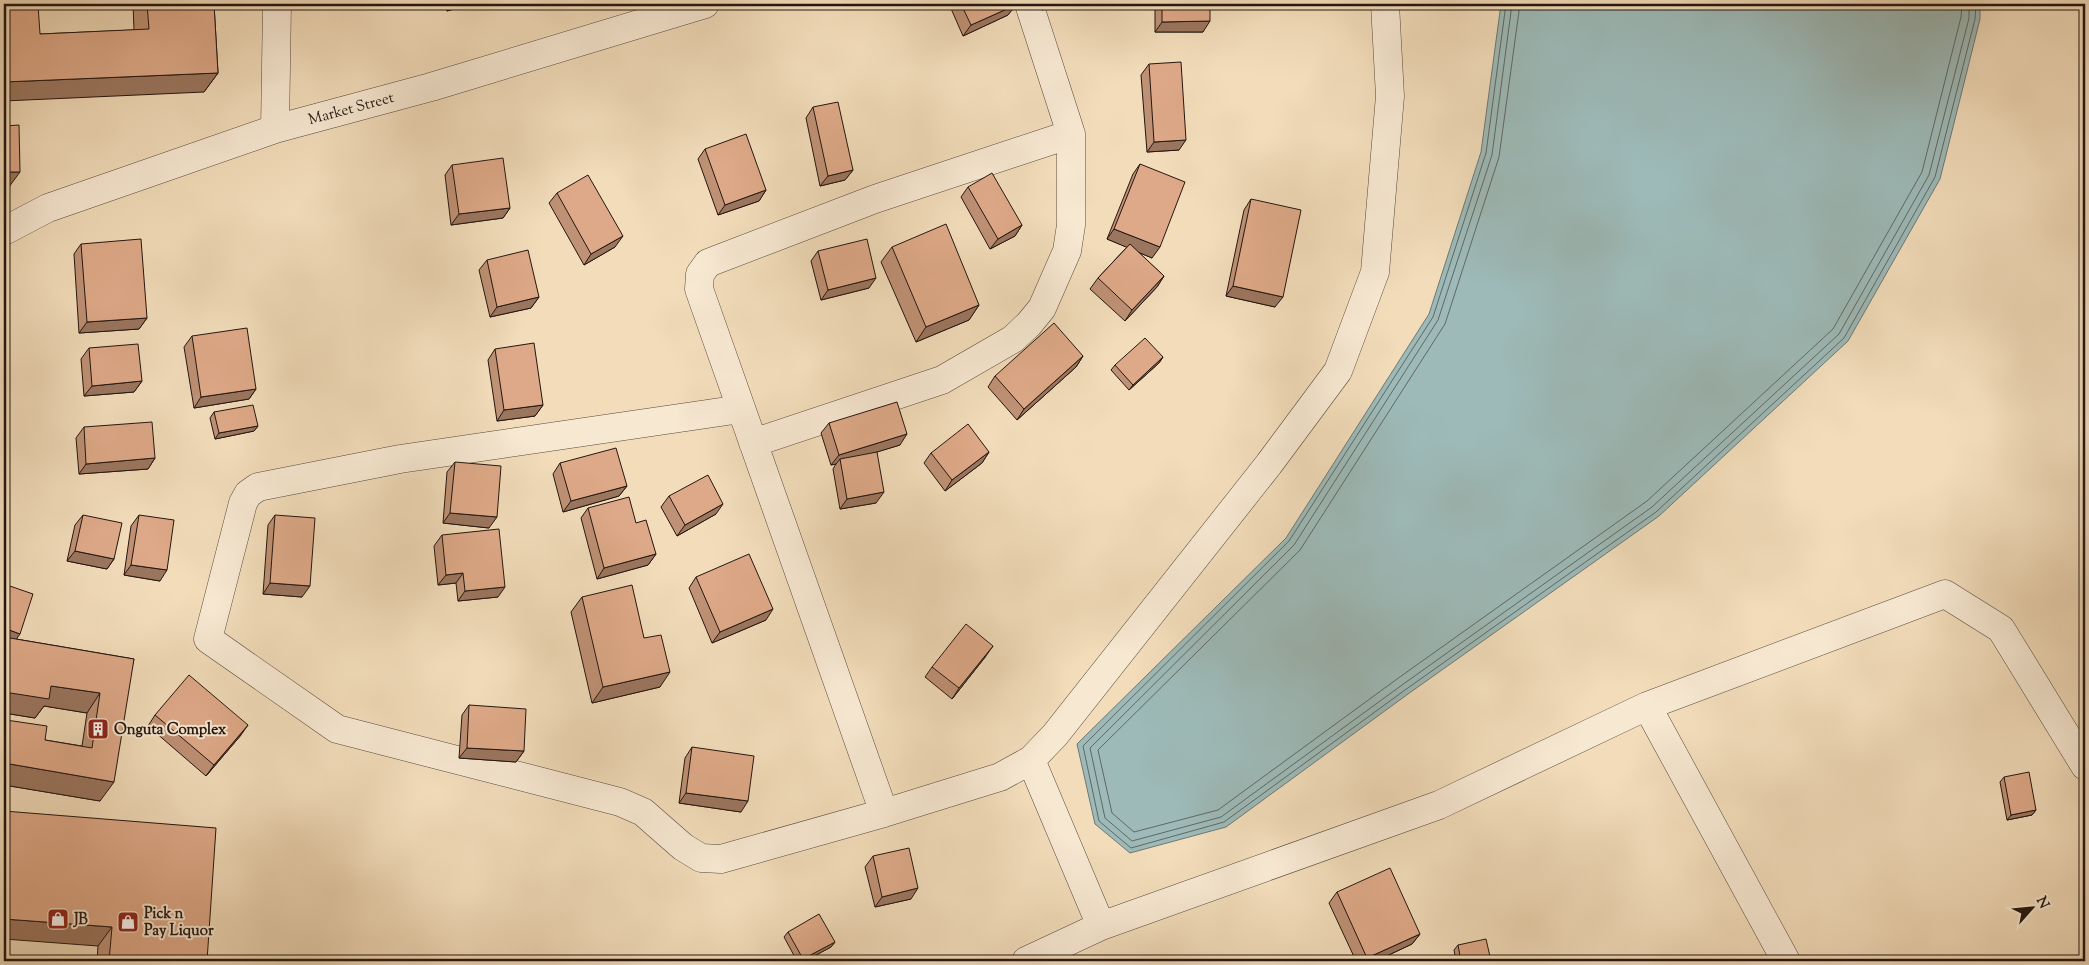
<svg xmlns="http://www.w3.org/2000/svg" width="2089" height="965" font-family="'Sorts Mill Goudy',serif">
<style>
.water{fill:#9dbab8;stroke:#6d7875}
.lines{fill:none;stroke-linecap:round;stroke-linejoin:round}
.shore{stroke:#606864;stroke-width:1}
.minor-casing{stroke:#58483a;stroke-width:29}
.minor{stroke:#f7e8d2;stroke-width:28}
.wall{fill:#bf9175;stroke:#241610}
.shaded-wall{fill:#9b765f;stroke:#241610}
.building{fill:#dea988;stroke:#241610}
.labels{text-anchor:middle;stroke-width:4;stroke-linejoin:round;paint-order:stroke}
.street-label{font-size:15px;fill:#241610;stroke:#f7e8d2}
.poi-label{font-size:15px;font-weight:bold;fill:#241610;stroke:#f7e8d2;text-anchor:start}
</style>
<rect width="100%" height="100%" fill="#f2dcba"/>
<filter id="stains"><feTurbulence type="fractalNoise" baseFrequency=".004" numOctaves="4"/><feColorMatrix values="0 0 0 0 .2 0 0 0 0 .09 0 0 0 0 .02 0 0 0 .5 -.17"/></filter>
<radialGradient id="worn" r=".72"><stop offset=".6" stop-color="#630" stop-opacity="0"/><stop offset="1" stop-color="#630" stop-opacity=".3"/></radialGradient>
<path class="water" d="M 1501,4 L 1980,4 L 1980,19 L 1940,179 L 1848,341 L 1659,516 L 1408,694 L 1226,827 L 1130,853 L 1095,824 L 1077,744 L 1286,538 L 1429,314 L 1481,152 Z"/>
<g class="lines">
<path class="shore" d="M 1506,4 L 1486,153 L 1433,317 L 1289,541 L 1083,746 L 1099,821 L 1131,848 L 1224,822 L 1405,690 L 1656,512 L 1844,338 L 1935,177 L 1975,19 L 1976,4
M 1512,4 L 1492,155 L 1438,320 L 1294,545 L 1090,748 L 1105,818 L 1132,841 L 1221,817 L 1402,685 L 1652,507 L 1839,334 L 1929,175 L 1969,18 L 1969,4
M 1520,4 L 1499,157 L 1445,324 L 1300,550 L 1098,750 L 1112,813 L 1134,832 L 1218,810 L 1397,679 L 1647,501 L 1833,329 L 1922,172 L 1961,17 L 1962,4"/>
<g class="minor-casing">
<path id="minor" d="M 275,129 L 277,4
M 4,231 L 48,208 L 275,129 L 431,87 L 705,4
M 741,409 L 400,459 L 258,487 L 248,494 L 243,503 L 208,639 L 337,729 L 620,802 L 643,812 L 683,847 L 701,858 L 721,859 L 884,813 L 1000,777 L 1031,760 L 1055,735 L 1269,464 L 1338,371 L 1375,272 L 1390,96 L 1385,4
M 753,443 L 942,380 L 1013,339 L 1029,324 L 1042,308 L 1067,251 L 1071,225 L 1071,134
M 1647,706 L 1786,961
M 1031,760 L 1101,926
M 884,813 L 699,289 L 700,274 L 708,263 L 875,199 L 1071,134 L 1029,4
M 1026,961 L 1101,926 L 1439,805 L 1647,706 L 1945,594 L 2001,629 L 2085,766"/>
</g>
<use href="#minor" class="minor"/>
</g>
<path class="wall" d="M 133,4 L 214,4 L 218,73 L 204,92 L 40,34 L 134,30 Z
M 444,4 L 472,4 L 447,11 Z
M 949,4 L 1015,4 L 1008,15 L 963,36 Z
M 1040,4 L 1064,4 L 1042,10 Z
M 1155,4 L 1210,4 L 1203,32 L 1155,32 Z
M 1149,64 L 1179,150 L 1147,152 L 1141,75 Z
M 813,107 L 853,170 L 845,180 L 820,186 L 806,118 Z
M 705,149 L 766,190 L 759,201 L 718,215 L 698,159 Z
M 1140,164 L 1152,258 L 1138,252 L 1164,276 L 1157,287 L 1125,321 L 1090,289 L 1098,278 L 1127,247 L 1107,239 L 1133,174 Z
M 452,165 L 510,208 L 503,218 L 451,225 L 445,175 Z
M 968,187 L 1022,225 L 1015,236 L 990,249 L 961,197 Z
M 557,193 L 615,247 L 584,265 L 549,203 Z
M 1251,199 L 1275,307 L 1226,296 L 1244,210 Z
M 81,244 L 147,318 L 139,329 L 79,333 L 74,254 Z
M 892,247 L 979,305 L 969,320 L 916,342 L 881,262 Z
M 818,251 L 869,288 L 821,300 L 811,261 Z
M 487,260 L 539,297 L 531,308 L 490,317 L 479,270 Z
M 192,336 L 256,389 L 249,399 L 194,408 L 184,347 Z
M 89,348 L 142,381 L 134,392 L 84,396 L 81,359 Z
M 495,349 L 543,405 L 535,416 L 497,421 L 488,360 Z
M 1083,356 L 1076,367 L 1017,420 L 988,387 L 995,376 Z
M 1163,357 L 1159,363 L 1129,390 L 1111,370 L 1115,365 Z
M 214,412 L 258,426 L 254,431 L 215,439 L 210,418 Z
M 829,423 L 900,445 L 873,453 L 876,503 L 840,509 L 833,469 L 836,464 L 831,465 L 821,433 Z
M 84,427 L 155,458 L 148,469 L 79,474 L 76,438 Z
M 989,452 L 982,463 L 945,491 L 924,463 L 931,453 Z
M 455,462 L 489,528 L 443,523 L 447,472 Z
M 560,463 L 627,486 L 619,496 L 563,512 L 553,474 Z
M 669,496 L 716,514 L 677,536 L 661,507 Z
M 588,508 L 656,554 L 648,565 L 597,579 L 581,518 Z
M 83,515 L 114,559 L 107,569 L 67,561 L 75,525 Z
M 139,515 L 160,581 L 124,575 L 131,526 Z
M 275,515 L 302,597 L 263,594 L 268,525 Z
M 442,535 L 498,597 L 458,601 L 456,583 L 438,585 L 434,546 Z
M 696,577 L 766,620 L 712,643 L 689,588 Z
M 4,584 L 16,639 L 134,659 L 100,801 L 4,785 L 4,723 L 6,720 L 45,740 L 82,746 L 87,713 L 44,706 L 35,718 L 4,713 Z
M 582,597 L 644,638 L 660,687 L 592,703 L 571,612 Z
M 986,656 L 952,699 L 925,677 L 932,667 Z
M 469,705 L 524,751 L 516,762 L 459,758 L 462,715 Z
M 155,715 L 241,735 L 206,776 L 148,726 Z
M 692,747 L 741,812 L 679,803 L 685,758 Z
M 2004,777 L 2036,810 L 2032,815 L 2007,820 L 2000,782 Z
M 4,811 L 207,961 L 97,961 L 98,946 Z
M 873,856 L 911,899 L 875,907 L 865,867 Z
M 1337,892 L 1420,934 L 1412,944 L 1376,961 L 1356,961 L 1329,903 Z
M 788,932 L 835,942 L 831,947 L 805,961 L 797,961 L 784,937 Z
M 1458,945 L 1491,961 L 1456,961 L 1454,950 Z"/>
<path class="shaded-wall" d="M 452,4 L 472,4 L 447,11 Z
M 1047,4 L 1064,4 L 1042,10 Z
M 1016,5 L 1008,15 L 963,36 L 971,25 Z
M 1210,21 L 1203,32 L 1155,32 L 1162,22 Z
M 218,73 L 204,92 L 4,101 L 4,82 Z
M 1186,140 L 1179,150 L 1147,152 L 1154,142 Z
M 853,170 L 845,180 L 820,186 L 828,176 Z
M 4,172 L 20,172 L 6,191 L 4,191 Z
M 766,190 L 759,201 L 718,215 L 725,205 Z
M 510,208 L 503,218 L 451,225 L 459,214 Z
M 1022,225 L 1015,236 L 990,249 L 998,239 Z
M 1114,229 L 1160,247 L 1152,258 L 1107,239 Z
M 623,236 L 615,247 L 584,265 L 591,254 Z
M 1164,276 L 1157,287 L 1125,321 L 1132,310 Z
M 876,278 L 869,288 L 821,300 L 828,290 Z
M 1233,286 L 1283,297 L 1275,307 L 1226,296 Z
M 539,297 L 531,308 L 490,317 L 497,307 Z
M 979,305 L 969,320 L 916,342 L 926,327 Z
M 147,318 L 139,329 L 79,333 L 87,322 Z
M 1083,356 L 1076,367 L 1017,420 L 1024,409 Z
M 1163,357 L 1159,363 L 1129,390 L 1133,385 Z
M 142,381 L 134,392 L 84,396 L 92,386 Z
M 256,389 L 249,399 L 194,408 L 201,397 Z
M 543,405 L 535,416 L 497,421 L 504,410 Z
M 258,426 L 254,431 L 215,439 L 219,433 Z
M 907,434 L 900,445 L 841,463 L 840,459 L 836,464 L 831,465 L 839,455 Z
M 989,452 L 982,463 L 945,491 L 952,480 Z
M 155,458 L 148,469 L 79,474 L 86,464 Z
M 627,486 L 619,496 L 563,512 L 571,501 Z
M 884,492 L 876,503 L 840,509 L 847,499 Z
M 723,504 L 716,514 L 677,536 L 685,525 Z
M 450,513 L 497,517 L 489,528 L 443,523 Z
M 75,551 L 114,559 L 107,569 L 67,561 Z
M 656,554 L 648,565 L 597,579 L 604,568 Z
M 131,565 L 167,570 L 160,581 L 124,575 Z
M 463,573 L 456,583 L 438,585 L 446,575 Z
M 270,583 L 310,586 L 302,597 L 263,594 Z
M 505,587 L 498,597 L 458,601 L 465,591 Z
M 773,609 L 766,620 L 712,643 L 720,632 Z
M 4,628 L 20,634 L 13,644 L 4,641 Z
M 993,646 L 986,656 L 952,699 L 959,688 Z
M 670,672 L 660,687 L 592,703 L 603,687 Z
M 51,686 L 100,693 L 87,713 L 44,706 L 35,718 L 4,713 L 4,692 Z
M 248,725 L 241,735 L 206,776 L 214,765 Z
M 467,748 L 524,751 L 516,762 L 459,758 Z
M 4,763 L 114,782 L 100,801 L 4,785 Z
M 686,793 L 748,801 L 741,812 L 679,803 Z
M 2036,810 L 2032,815 L 2007,820 L 2011,815 Z
M 918,888 L 911,899 L 875,907 L 882,897 Z
M 4,919 L 112,927 L 98,946 L 4,939 Z
M 1420,934 L 1412,944 L 1376,961 L 1365,961 L 1367,958 Z
M 835,942 L 831,947 L 805,961 L 801,961 L 803,959 Z"/>
<path class="building" d="M 4,4 L 38,4 L 40,34 L 149,29 L 147,4 L 214,4 L 218,73 L 4,82 Z
M 961,4 L 1015,4 L 1016,5 L 971,25 Z
M 1162,4 L 1210,4 L 1210,21 L 1162,22 Z
M 1181,62 L 1186,140 L 1154,142 L 1149,64 Z
M 838,102 L 853,170 L 828,176 L 813,107 Z
M 19,125 L 20,172 L 4,172 L 4,126 Z
M 746,134 L 766,190 L 725,205 L 705,149 Z
M 503,158 L 510,208 L 459,214 L 452,165 Z
M 1140,164 L 1185,182 L 1160,247 L 1114,229 Z
M 992,173 L 1022,225 L 998,239 L 968,187 Z
M 588,175 L 623,236 L 591,254 L 557,193 Z
M 1251,199 L 1301,210 L 1283,297 L 1233,286 Z
M 946,224 L 979,305 L 926,327 L 892,247 Z
M 141,239 L 147,318 L 87,322 L 81,244 Z
M 867,239 L 876,278 L 828,290 L 818,251 Z
M 1130,244 L 1164,276 L 1132,310 L 1098,278 Z
M 528,250 L 539,297 L 497,307 L 487,260 Z
M 1054,323 L 1083,356 L 1024,409 L 995,376 Z
M 247,328 L 256,389 L 201,397 L 192,336 Z
M 1145,338 L 1163,357 L 1133,385 L 1115,365 Z
M 534,343 L 543,405 L 504,410 L 495,349 Z
M 138,344 L 142,381 L 92,386 L 89,348 Z
M 897,402 L 907,434 L 839,455 L 829,423 Z
M 253,405 L 258,426 L 219,433 L 214,412 Z
M 152,422 L 155,458 L 86,464 L 84,427 Z
M 968,424 L 989,452 L 952,480 L 931,453 Z
M 616,448 L 627,486 L 571,501 L 560,463 Z
M 877,452 L 884,492 L 847,499 L 840,459 Z
M 455,462 L 501,466 L 497,517 L 450,513 Z
M 708,475 L 723,504 L 685,525 L 669,496 Z
M 629,497 L 636,523 L 646,520 L 656,554 L 604,568 L 588,508 Z
M 83,515 L 122,523 L 114,559 L 75,551 Z
M 139,515 L 174,520 L 167,570 L 131,565 Z
M 275,515 L 315,518 L 310,586 L 270,583 Z
M 499,529 L 505,587 L 465,591 L 463,573 L 446,575 L 442,535 Z
M 749,554 L 773,609 L 720,632 L 696,577 Z
M 4,584 L 33,594 L 20,634 L 4,628 Z
M 632,585 L 644,638 L 661,635 L 670,672 L 603,687 L 582,597 Z
M 966,624 L 993,646 L 959,688 L 932,667 Z
M 4,637 L 134,659 L 114,782 L 4,763 L 4,732 L 6,720 L 47,726 L 45,740 L 92,748 L 100,693 L 51,686 L 49,699 L 4,692 L 6,677 L 4,677 Z
M 189,675 L 248,725 L 214,765 L 155,715 Z
M 469,705 L 526,709 L 524,751 L 467,748 Z
M 692,747 L 754,756 L 748,801 L 686,793 Z
M 2029,772 L 2036,810 L 2011,815 L 2004,777 Z
M 4,811 L 216,828 L 207,961 L 109,961 L 112,927 L 4,919 Z
M 909,848 L 918,888 L 882,897 L 873,856 Z
M 1390,868 L 1420,934 L 1367,958 L 1337,892 Z
M 819,914 L 835,942 L 803,959 L 788,932 Z
M 1486,939 L 1491,961 L 1461,961 L 1458,945 Z"/>
<defs>
<g id="building-square" transform="scale(1.125)"><rect x="-9" y="-9" width="18" height="18" rx="4" fill="#8f2418" stroke="#f7e8d2"/><path d="M-4-6H4V6H1V3H-1V6H-4ZM-2.5-4.3h1.7v1.8h-1.7ZM.8-4.3h1.7v1.8H.8ZM-2.5-1h1.7V.8h-1.7ZM.8-1h1.7V.8H.8Z" fill="#fff"/></g>
<g id="shop-square" transform="scale(1.125)"><rect x="-9" y="-9" width="18" height="18" rx="4" fill="#8f2418" stroke="#f7e8d2"/><path d="M-5-2.5h2.3a2.7 3.5 0 0 1 5.4 0H5L5.5 6h-11ZM-1.5-2.5h3a1.5 2.3 0 0 0-3 0Z" fill="#fff"/></g>
</defs>
<g fill-rule="evenodd">
<use href="#building-square" x="98" y="729"/>
<use href="#shop-square" x="58" y="919"/>
<use href="#shop-square" x="128" y="922"/>
</g>
<g class="labels">
<g class="street-label">
<text transform="translate(351 108) rotate(-15)" y="5">Market Street</text>
</g>
<g class="poi-label">
<text x="114" y="734">Onguta Complex</text>
<text x="144" y="918">Pick n<tspan x="144" dy="17">Pay Liquor</tspan></text>
<text x="74" y="924">JB</text>
</g>
</g>
<rect width="2089" height="965" fill="none" stroke="#f2dcba" stroke-width="20"/>
<rect x="5" y="5" width="2079" height="955" fill="none" stroke="#241610" stroke-width="2.5"/>
<rect x="10" y="10" width="2069" height="945" fill="none" stroke="#241610"/>
<g transform="translate(2032 908) rotate(63)" stroke="#f7e8d2" stroke-width="4" paint-order="stroke">
<path d="M0-4L9 19L0 12L-9 19Z" fill="#241610"/>
<text y="-8" font-size="14" font-weight="bold" text-anchor="middle" fill="#241610">N</text>
</g>
<rect width="100%" height="100%" filter="url(#stains)"/>
<rect width="100%" height="100%" fill="url(#worn)"/>
</svg>
